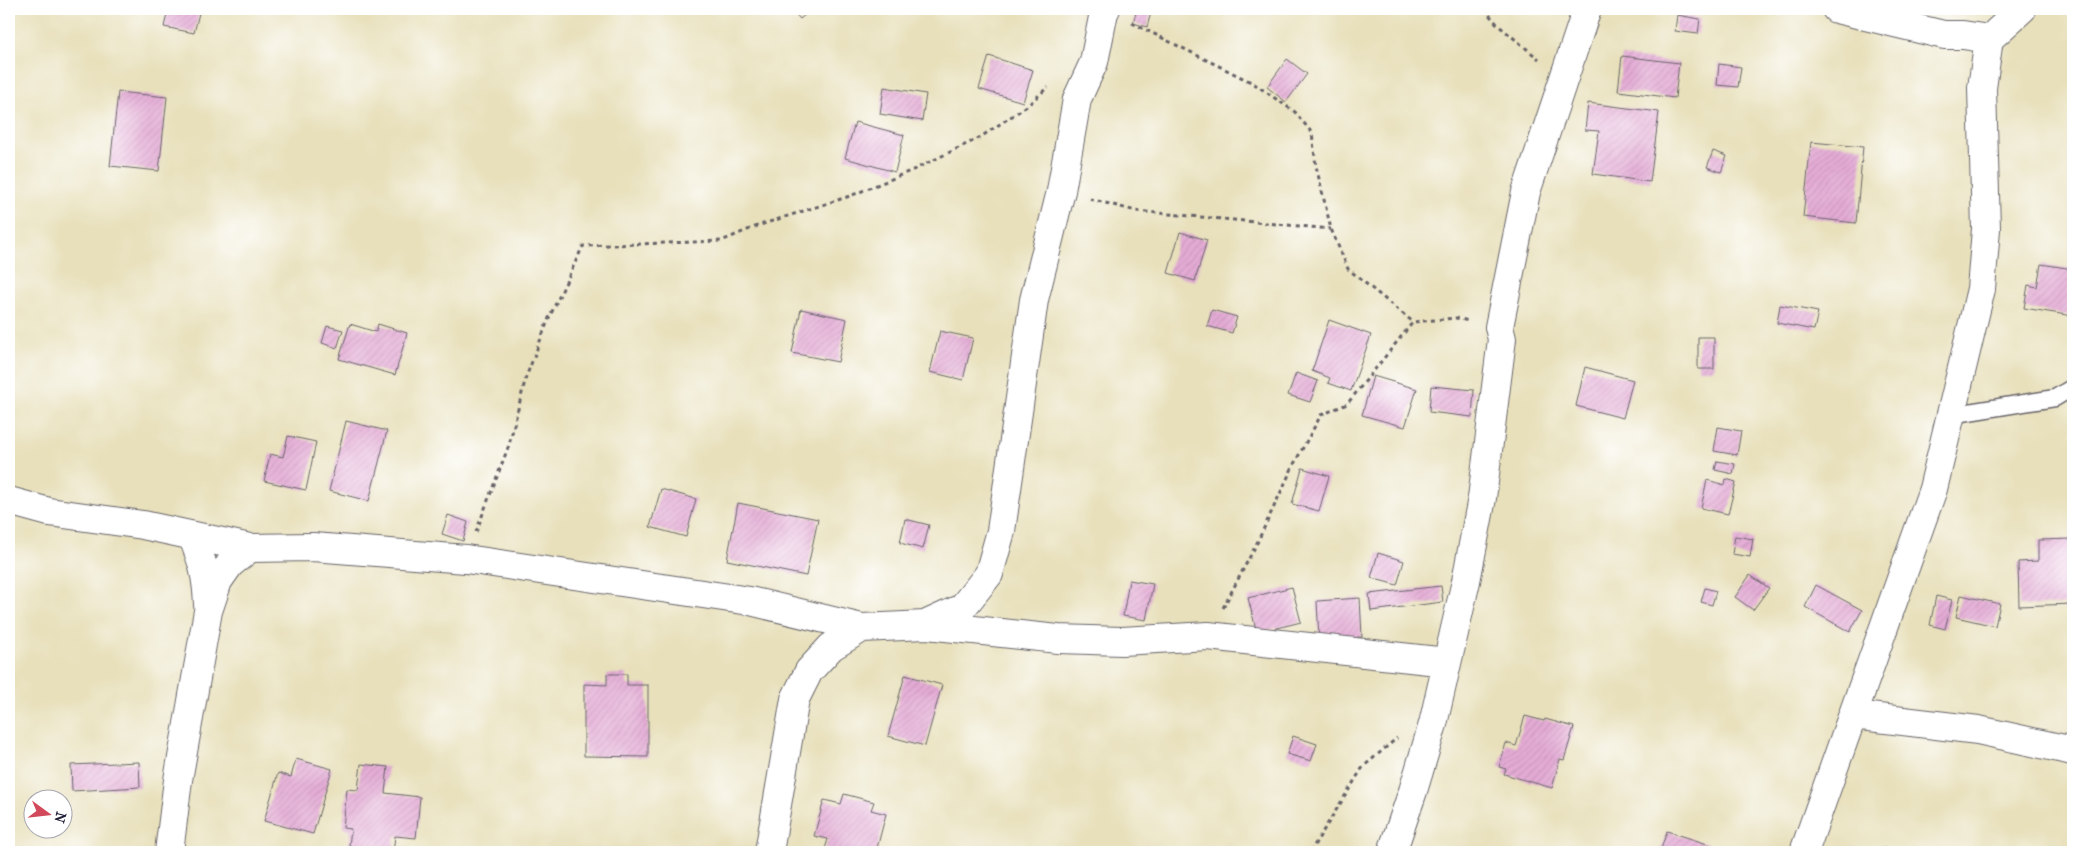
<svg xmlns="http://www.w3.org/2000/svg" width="2082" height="861" font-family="'IM FELL French Canon',serif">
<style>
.building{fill:url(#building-hatch)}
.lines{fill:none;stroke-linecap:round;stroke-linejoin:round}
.lane-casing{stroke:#676468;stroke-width:19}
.street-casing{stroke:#676468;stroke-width:30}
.path{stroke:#676468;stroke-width:3;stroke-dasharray:4 4;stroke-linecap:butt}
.lane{stroke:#fff;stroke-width:16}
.street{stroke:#fff;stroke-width:28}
</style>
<defs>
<pattern id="building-hatch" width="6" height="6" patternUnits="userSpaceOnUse" patternTransform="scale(1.25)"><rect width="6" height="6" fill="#e5acd6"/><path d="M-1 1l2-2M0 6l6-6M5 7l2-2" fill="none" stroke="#c494b9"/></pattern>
</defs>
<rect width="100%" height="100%" fill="#fff"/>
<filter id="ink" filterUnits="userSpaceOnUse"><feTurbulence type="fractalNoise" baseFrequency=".02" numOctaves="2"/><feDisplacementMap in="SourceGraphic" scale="10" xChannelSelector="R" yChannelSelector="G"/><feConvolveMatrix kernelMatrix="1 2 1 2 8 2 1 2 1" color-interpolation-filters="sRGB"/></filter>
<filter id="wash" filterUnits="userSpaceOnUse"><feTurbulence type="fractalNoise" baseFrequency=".0096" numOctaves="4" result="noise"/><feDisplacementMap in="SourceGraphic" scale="20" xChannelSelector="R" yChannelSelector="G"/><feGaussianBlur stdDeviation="1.12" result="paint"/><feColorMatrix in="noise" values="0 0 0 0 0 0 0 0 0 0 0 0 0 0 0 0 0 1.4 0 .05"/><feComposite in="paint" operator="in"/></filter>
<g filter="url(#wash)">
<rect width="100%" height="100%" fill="#e8e0bb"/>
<g id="blocks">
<path class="building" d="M 168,9 L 199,13 L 194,33 L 164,27 Z
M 791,9 L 812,9 L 800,19 Z
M 1137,9 L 1152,9 L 1147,27 L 1133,23 Z
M 1677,15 L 1700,19 L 1698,34 L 1675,31 Z
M 989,56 L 1033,70 L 1023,102 L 979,89 Z
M 1622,56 L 1679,63 L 1675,98 L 1618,91 Z
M 1287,59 L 1307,74 L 1286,102 L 1267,87 Z
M 1719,64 L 1741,67 L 1738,87 L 1717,85 Z
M 884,87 L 926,94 L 922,121 L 880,114 Z
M 118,92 L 167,97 L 159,171 L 110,166 Z
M 1588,103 L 1659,112 L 1650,182 L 1593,174 L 1599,131 L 1585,130 Z
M 855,122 L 904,135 L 895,172 L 845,158 Z
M 1811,142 L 1863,147 L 1856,223 L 1803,217 Z
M 1713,151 L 1727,156 L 1721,172 L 1707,167 Z
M 1180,232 L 1207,240 L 1195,281 L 1168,273 Z
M 2041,264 L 2073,269 L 2073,316 L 2024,308 L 2028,285 L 2037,287 Z
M 1780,305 L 1818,312 L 1814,330 L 1777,323 Z
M 801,309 L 847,319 L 838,362 L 792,353 Z
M 1212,310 L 1237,317 L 1232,333 L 1207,326 Z
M 1329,320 L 1371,335 L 1351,391 L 1328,383 L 1330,378 L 1312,371 Z
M 350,324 L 376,332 L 378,324 L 407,333 L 395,375 L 339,359 Z
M 327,326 L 343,330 L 337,348 L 322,343 Z
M 940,331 L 973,338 L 963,380 L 930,372 Z
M 1698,337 L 1714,337 L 1714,369 L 1698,369 Z
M 1585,367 L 1633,380 L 1623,418 L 1576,406 Z
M 1296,373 L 1318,381 L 1310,402 L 1288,395 Z
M 1373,376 L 1417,389 L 1405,427 L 1362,415 Z
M 1431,386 L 1474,390 L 1472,417 L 1429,412 Z
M 346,421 L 387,431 L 369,501 L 329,491 Z
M 1718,427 L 1741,431 L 1737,455 L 1714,451 Z
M 288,436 L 316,442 L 306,490 L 264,481 L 270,454 L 283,457 Z
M 1717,461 L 1735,464 L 1733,474 L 1715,470 Z
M 1302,468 L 1329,476 L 1319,511 L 1292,504 Z
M 1726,479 L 1736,482 L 1728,514 L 1701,508 L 1707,480 L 1725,485 Z
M 661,489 L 696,499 L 686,537 L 650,527 Z
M 738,503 L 818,519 L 806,576 L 727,560 Z
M 448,515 L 468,522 L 463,541 L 442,534 Z
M 905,519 L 929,525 L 923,549 L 900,543 Z
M 1735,536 L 1753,539 L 1750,557 L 1732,554 Z
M 2073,539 L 2073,604 L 2019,606 L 2018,562 L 2038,561 L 2038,540 Z
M 1378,553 L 1404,561 L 1397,585 L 1371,578 Z
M 1750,575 L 1769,588 L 1753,610 L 1735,597 Z
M 1129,580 L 1153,584 L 1146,620 L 1123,616 Z
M 1816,585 L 1862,610 L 1850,632 L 1805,607 Z
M 1441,586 L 1443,602 L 1371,611 L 1369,594 Z
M 1292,587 L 1301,622 L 1257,633 L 1248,598 Z
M 1705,588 L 1716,591 L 1712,605 L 1701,602 Z
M 1961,595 L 2000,604 L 1995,626 L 1956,617 Z
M 1936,596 L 1952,600 L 1945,629 L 1930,625 Z
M 1360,598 L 1362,637 L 1319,640 L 1317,601 Z
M 607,674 L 627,674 L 627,685 L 648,685 L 648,757 L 584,756 L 584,684 L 607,685 Z
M 905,675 L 942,685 L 925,746 L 888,736 Z
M 1525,716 L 1544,721 L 1545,719 L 1574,727 L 1564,760 L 1560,759 L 1552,788 L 1504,774 L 1506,769 L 1499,767 L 1506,743 L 1516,746 Z
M 1293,736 L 1317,744 L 1311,761 L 1287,754 Z
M 296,759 L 332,769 L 313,834 L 264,821 L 278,773 L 291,777 Z
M 139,762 L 140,787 L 72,791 L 71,765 Z
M 361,764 L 388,767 L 385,793 L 420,797 L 416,838 L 395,836 L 393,852 L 363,852 L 364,847 L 349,846 L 351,829 L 343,828 L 347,789 L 358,790 Z
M 844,794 L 874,802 L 871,810 L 886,814 L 876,852 L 836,852 L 825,849 L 828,839 L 814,836 L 824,800 L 841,804 Z
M 1667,831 L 1726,850 L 1725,852 L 1660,852 Z
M 1882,848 L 1905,851 L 1905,852 L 1881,852 Z"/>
</g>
</g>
<g filter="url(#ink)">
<use href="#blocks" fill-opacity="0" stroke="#676468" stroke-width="1"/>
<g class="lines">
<g class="lane-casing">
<path id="lane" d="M 1950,415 L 2055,398 L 2073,387"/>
</g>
<g class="street-casing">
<path id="street" d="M 1836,9 L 1944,35 L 1963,35 L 1989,39
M 9,501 L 49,512 L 143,525 L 250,548 L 313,547 L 466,559 L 750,601 L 862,628
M 192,536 C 203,561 207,578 208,605
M 927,625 L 1058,639 L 1122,641 L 1208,636 L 1447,662
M 1853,715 L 1978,730 L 2073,751
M 169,852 L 178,780 L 208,611 L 218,581 L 230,564 L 250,548
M 769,852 L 795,699 L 809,671 L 831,647 L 862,628 L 925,625 L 962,608 L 989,574 L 1001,531 L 1034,300 L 1061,191 L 1077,99 L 1094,62 L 1104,12 L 1106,9
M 1392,852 L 1413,791 L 1433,724 L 1466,581 L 1482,498 L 1502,339 L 1499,327 L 1526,192 L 1587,9
M 1804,852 L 1933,489 L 1981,289 L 1986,229 L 1982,88 L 1989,39 L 2022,9"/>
</g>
<path class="path" d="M 1484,9 L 1499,26 L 1539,59
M 1132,23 L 1253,83 L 1295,112 L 1312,133 L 1316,166 L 1331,229 L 1348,269 L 1413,322
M 1090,199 L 1136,211 L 1331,229
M 476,532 L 509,445 L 526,377 L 549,318 L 583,246 L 721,241 L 760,225 L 850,196 L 913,170 L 979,138 L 1027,106 L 1048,87
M 1223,608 L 1256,545 L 1294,464 L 1321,415 L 1347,404 L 1413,322 L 1456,318 L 1469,321
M 1310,852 L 1363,767 L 1397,738"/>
<use href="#lane" class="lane"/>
<use href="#street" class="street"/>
</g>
</g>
<rect width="2082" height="861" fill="none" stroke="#fff" stroke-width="30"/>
<g transform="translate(48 814) rotate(105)"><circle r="24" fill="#ffffff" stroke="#a7a7b1"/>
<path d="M0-4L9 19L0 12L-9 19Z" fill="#d1495b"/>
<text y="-8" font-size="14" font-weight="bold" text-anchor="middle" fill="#22223b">N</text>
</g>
</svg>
